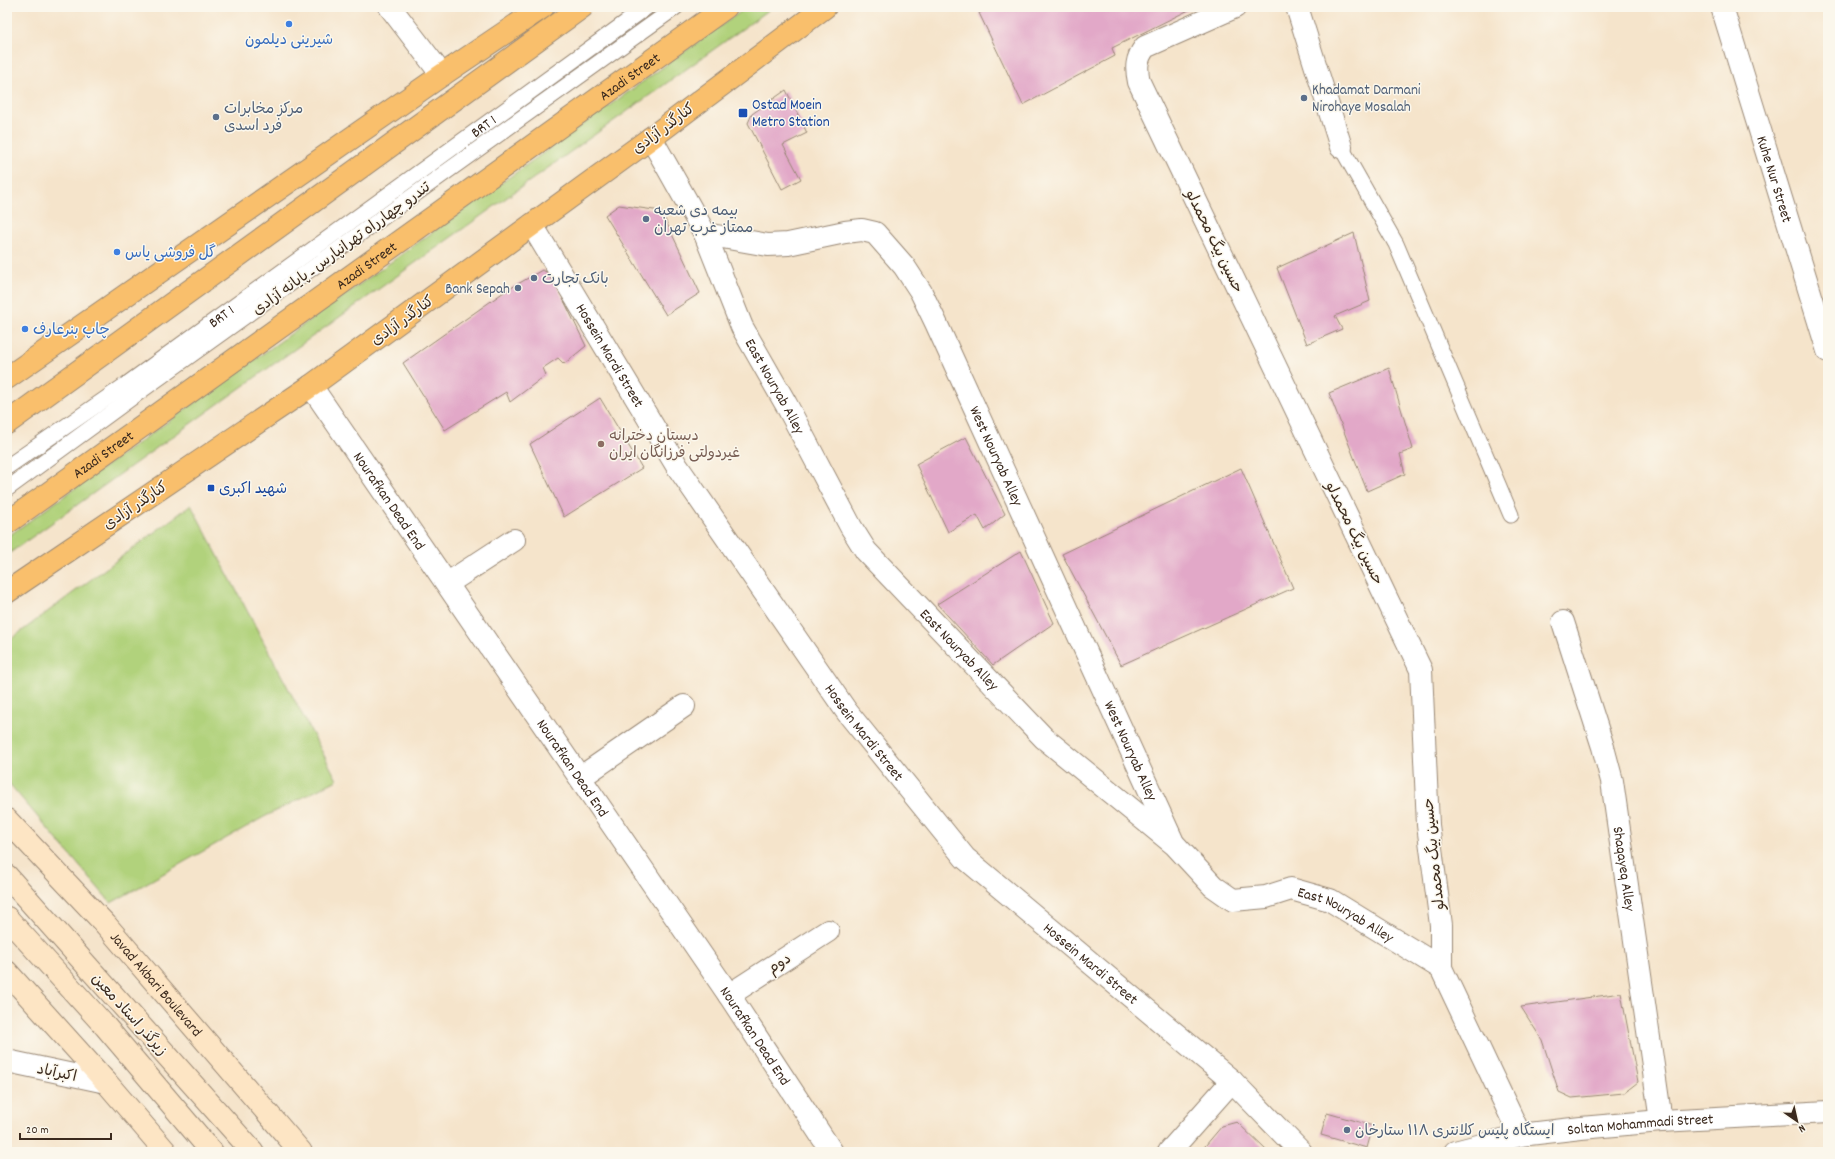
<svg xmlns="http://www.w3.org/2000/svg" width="1835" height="1159" font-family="Dekko,'Playpen Sans Arabic',sans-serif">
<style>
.green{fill:#b1d27b;stroke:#767e4c}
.building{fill:#e2a8c8}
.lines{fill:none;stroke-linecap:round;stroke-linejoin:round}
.service-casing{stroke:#988774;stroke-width:17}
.minor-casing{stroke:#988774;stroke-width:24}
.tertiary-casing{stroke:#988774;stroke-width:24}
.secondary-casing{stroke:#988774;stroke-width:24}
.primary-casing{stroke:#988774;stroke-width:24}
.service{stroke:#fff;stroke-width:15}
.minor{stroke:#fff;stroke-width:22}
.tertiary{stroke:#fff;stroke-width:22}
.secondary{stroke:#fde5c4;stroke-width:22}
.primary{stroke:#f9bf6c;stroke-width:22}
.shop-dot{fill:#3f7fe0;stroke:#fbf7ec;stroke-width:1.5}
.service-dot{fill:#5c6f8a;stroke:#fbf7ec;stroke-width:1.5}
.transit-dot{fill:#1a4fb4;stroke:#fbf7ec;stroke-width:1.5}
.education-dot{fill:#8d6e63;stroke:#fbf7ec;stroke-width:1.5}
.labels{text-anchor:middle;stroke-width:3;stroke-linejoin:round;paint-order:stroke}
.shop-label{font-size:15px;fill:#366cbe;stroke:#fbf7ec;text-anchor:start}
.street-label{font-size:15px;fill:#3b2a1e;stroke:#fbf7ec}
.service-label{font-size:15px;fill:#4e5e75;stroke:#fbf7ec;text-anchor:start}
.transit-label{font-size:15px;fill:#164399;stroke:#fbf7ec;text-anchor:start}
.education-label{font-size:15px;fill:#785e54;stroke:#fbf7ec;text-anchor:start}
</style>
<rect width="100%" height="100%" fill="#fbf7ec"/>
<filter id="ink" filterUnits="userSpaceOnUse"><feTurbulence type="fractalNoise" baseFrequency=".025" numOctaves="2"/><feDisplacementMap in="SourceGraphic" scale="8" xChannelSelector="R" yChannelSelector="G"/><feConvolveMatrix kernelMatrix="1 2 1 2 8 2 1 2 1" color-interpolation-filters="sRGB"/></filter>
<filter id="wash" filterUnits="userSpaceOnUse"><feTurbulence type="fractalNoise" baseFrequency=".012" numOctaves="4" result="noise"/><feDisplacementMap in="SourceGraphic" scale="16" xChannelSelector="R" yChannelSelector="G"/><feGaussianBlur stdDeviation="0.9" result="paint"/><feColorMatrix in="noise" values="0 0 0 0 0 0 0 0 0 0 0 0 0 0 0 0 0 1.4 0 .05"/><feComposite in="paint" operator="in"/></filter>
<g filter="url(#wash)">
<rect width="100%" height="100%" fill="#f5e4cb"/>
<path class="green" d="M 747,7 L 773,7 L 7,555 L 7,537 Z
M 191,505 L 337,780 L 264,817 L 111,903 L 7,781 L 7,642 Z"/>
<g id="blocks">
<path class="building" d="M 992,7 L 1195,7 L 1112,48 L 1115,56 L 1023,105 L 979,13 Z
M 786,90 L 807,133 L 783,145 L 801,179 L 782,189 L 748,123 L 752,114 Z
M 619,205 L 661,211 L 700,293 L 666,315 L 605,215 Z
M 1354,233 L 1370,301 L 1335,316 L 1342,329 L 1307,344 L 1277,268 Z
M 542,270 L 551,274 L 586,346 L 564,364 L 558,358 L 543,368 L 546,375 L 510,402 L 506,392 L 445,430 L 403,363 L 504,292 Z
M 1389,368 L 1413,449 L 1400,454 L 1405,474 L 1367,491 L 1329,393 Z
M 600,398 L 642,468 L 564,517 L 530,444 Z
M 966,437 L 1005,514 L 985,530 L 977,515 L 948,532 L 916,464 Z
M 1241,468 L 1293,588 L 1121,665 L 1062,554 Z
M 1021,551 L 1054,623 L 993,665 L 937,604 Z
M 1621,993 L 1638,1082 L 1624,1093 L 1572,1098 L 1559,1092 L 1542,1040 L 1521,1007 Z
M 1327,1113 L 1373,1126 L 1367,1148 L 1321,1135 Z
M 1237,1122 L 1268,1152 L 1200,1152 L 1222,1126 Z"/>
</g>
</g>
<g filter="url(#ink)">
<use href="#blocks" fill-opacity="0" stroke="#988774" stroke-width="1"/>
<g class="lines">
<g class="service-casing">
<g id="service">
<path d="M 1341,147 L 1396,244 L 1511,515"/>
<path id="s1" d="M 7,467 L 127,384 L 647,7"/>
<path d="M 7,489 L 145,388 L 676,7"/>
</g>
</g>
<g class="minor-casing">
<g id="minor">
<path d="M 1235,7 L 1145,47 C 1136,59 1136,68 1139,82 L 1421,670 L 1428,825 L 1441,925 L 1441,968 L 1520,1135"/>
<path d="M 1297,7 L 1341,147"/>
<path id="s2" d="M 1722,7 L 1828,351"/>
<path id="s3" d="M 651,138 L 705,234 L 742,327 L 786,404 L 851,527 L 866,551 L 1044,738 L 1175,845 L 1213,886 L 1233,900 L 1266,897 L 1291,889 L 1330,900 L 1441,968"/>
<path id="s4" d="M 532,225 L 677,466 L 847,712 L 965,858 L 1232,1081 L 1301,1152"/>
<path id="s5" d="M 705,234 L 768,245 L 788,244 L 845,232 L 862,230 L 875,233 L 904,266 L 921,292 L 936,323 L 1172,840"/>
<path id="s6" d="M 311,386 L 729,995 L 832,1152"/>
<path d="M 448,583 L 514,540"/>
<path id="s7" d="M 1563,622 L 1603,747 L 1612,781 L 1661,1121"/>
<path d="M 581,777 L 684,706"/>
<path d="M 729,995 L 828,931"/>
<path d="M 7,1061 L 106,1082"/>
<path d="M 1169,1152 L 1232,1081"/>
<path id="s8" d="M 1455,1152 L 1520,1135 L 1581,1128 L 1661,1121 L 1828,1112"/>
</g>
</g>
<g class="tertiary-casing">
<path id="tertiary" d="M 390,7 L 442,75"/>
</g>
<g class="secondary-casing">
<g id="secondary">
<path id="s9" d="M 7,820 L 106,925 L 301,1152"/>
<path d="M 7,876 L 253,1152"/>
<path d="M 7,918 L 105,1026 L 212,1152"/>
<path d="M 7,972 L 106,1082 L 166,1152"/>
</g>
</g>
<g class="primary-casing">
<g id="primary">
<path d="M 7,378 L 442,75 L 543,7"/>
<path d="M 7,423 L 582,7"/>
<path id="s10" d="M 7,523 L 726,7"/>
<path d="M 7,592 L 311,386 L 651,138 L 825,7"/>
</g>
</g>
<use href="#service" class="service"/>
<use href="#minor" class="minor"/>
<use href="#tertiary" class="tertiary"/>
<use href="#secondary" class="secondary"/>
<use href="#primary" class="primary"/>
</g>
</g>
<g class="shop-dot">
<circle cx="289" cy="24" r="4"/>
<circle cx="117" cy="252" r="4"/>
<circle cx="25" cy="329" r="4"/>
</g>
<g class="service-dot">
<circle cx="1304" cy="98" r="4"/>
<circle cx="216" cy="117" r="4"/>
<circle cx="646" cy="219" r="4"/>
<circle cx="534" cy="278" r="4"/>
<circle cx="518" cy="288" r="4"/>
<circle cx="1347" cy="1130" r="4"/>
</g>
<g class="transit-dot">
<rect x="738" y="108" width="10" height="10" rx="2"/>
<rect x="207" y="484" width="8" height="8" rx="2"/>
</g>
<circle class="education-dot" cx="601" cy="444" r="4"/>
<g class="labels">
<g class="shop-label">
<text x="289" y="44" text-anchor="middle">شیرینی دیلمون</text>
<text x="125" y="257">گل فروشی یاس</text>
<text x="33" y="334">چاپ بنرعارف</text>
</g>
<g class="street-label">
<text dy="5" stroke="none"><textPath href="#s10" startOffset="766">Azadi Street</textPath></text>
<text dy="5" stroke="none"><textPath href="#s1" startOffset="586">BRT 1</textPath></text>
<text transform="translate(663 128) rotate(-37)" y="5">کنارگذر آزادی</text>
<text dy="5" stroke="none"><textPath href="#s2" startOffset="180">Kuhe Nur Street</textPath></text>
<text transform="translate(1215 241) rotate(64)" y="5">حسین بیگ محمدلو</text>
<text transform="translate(341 248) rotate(-36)" y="5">تندرو چهارراه تهرانپارس ـ پایانه آزادی</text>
<text dy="5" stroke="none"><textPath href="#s10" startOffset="442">Azadi Street</textPath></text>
<text dy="5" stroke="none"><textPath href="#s1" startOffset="262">BRT 1</textPath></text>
<text transform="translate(402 320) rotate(-36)" y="5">کنارگذر آزادی</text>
<text dy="5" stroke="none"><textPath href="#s4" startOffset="152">Hossein Mardi Street</textPath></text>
<text dy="5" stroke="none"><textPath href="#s3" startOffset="278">East Nouryab Alley</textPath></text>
<text dy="5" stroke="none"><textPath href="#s10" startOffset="118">Azadi Street</textPath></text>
<text dy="5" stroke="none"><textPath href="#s5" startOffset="428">West Nouryab Alley</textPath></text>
<text dy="5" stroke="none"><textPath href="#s6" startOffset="139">Nourafkan Dead End</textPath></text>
<text transform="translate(135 505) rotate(-34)" y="5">کنارگذر آزادی</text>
<text transform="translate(1355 533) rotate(64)" y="5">حسین بیگ محمدلو</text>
<text dy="5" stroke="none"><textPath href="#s3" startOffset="602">East Nouryab Alley</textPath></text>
<text dy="5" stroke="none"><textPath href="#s4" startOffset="607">Hossein Mardi Street</textPath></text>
<text dy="5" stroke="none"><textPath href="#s5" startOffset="752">West Nouryab Alley</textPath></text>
<text dy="5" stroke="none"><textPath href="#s6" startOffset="463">Nourafkan Dead End</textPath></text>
<text transform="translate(1433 854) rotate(-96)" y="5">حسین بیگ محمدلو</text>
<text dy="5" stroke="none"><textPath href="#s7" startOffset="255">Shaqayeq Alley</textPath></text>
<text dy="5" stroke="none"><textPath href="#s3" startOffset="1094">East Nouryab Alley</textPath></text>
<text transform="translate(779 963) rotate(-33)" y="5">دوم</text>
<text dy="5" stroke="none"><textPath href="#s4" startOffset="932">Hossein Mardi Street</textPath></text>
<text dy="5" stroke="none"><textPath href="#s9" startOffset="222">Javad Akbari Boulevard</textPath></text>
<text transform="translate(130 1014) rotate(48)" y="5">زیرگذر استاد معین</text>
<text dy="5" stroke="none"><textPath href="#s6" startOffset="787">Nourafkan Dead End</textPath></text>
<text transform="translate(57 1072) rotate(12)" y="5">اکبرآباد</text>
<text dy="5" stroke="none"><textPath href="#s8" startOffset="188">Soltan Mohammadi Street</textPath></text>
</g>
<g class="service-label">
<text x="1312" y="94">Khadamat Darmani<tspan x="1312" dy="17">Nirohaye Mosalah</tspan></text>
<text x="224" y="113">مرکز مخابرات<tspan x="224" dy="17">فرد اسدی</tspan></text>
<text x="654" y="215">بیمه دی شعبه<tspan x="654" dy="17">ممتاز غرب تهران</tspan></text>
<text x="542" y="283">بانک تجارت</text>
<text x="510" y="293" text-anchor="end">Bank Sepah</text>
<text x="1355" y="1135">ایستگاه پلیس کلانتری ۱۱۸ ستارخان</text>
</g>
<g class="transit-label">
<text x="752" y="109">Ostad Moein<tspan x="752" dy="17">Metro Station</tspan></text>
<text x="219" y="493">شهید اکبری</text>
</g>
<g class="education-label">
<text x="609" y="440">دبستان دخترانه<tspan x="609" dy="17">غیردولتی فرزانگان ايران</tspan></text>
</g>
</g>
<rect width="1835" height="1159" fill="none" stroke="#fbf7ec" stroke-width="24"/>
<g transform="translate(1797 1121) rotate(146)" stroke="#fbf7ec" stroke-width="3" paint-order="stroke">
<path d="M0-3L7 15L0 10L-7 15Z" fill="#3b2a1e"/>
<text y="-6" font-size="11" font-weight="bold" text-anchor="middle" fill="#3b2a1e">N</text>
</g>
<path d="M20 1133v6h91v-6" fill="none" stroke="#3b2a1e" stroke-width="2"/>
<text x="26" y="1133" font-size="12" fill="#3b2a1e" stroke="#fbf7ec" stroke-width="3" paint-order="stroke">20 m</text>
</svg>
